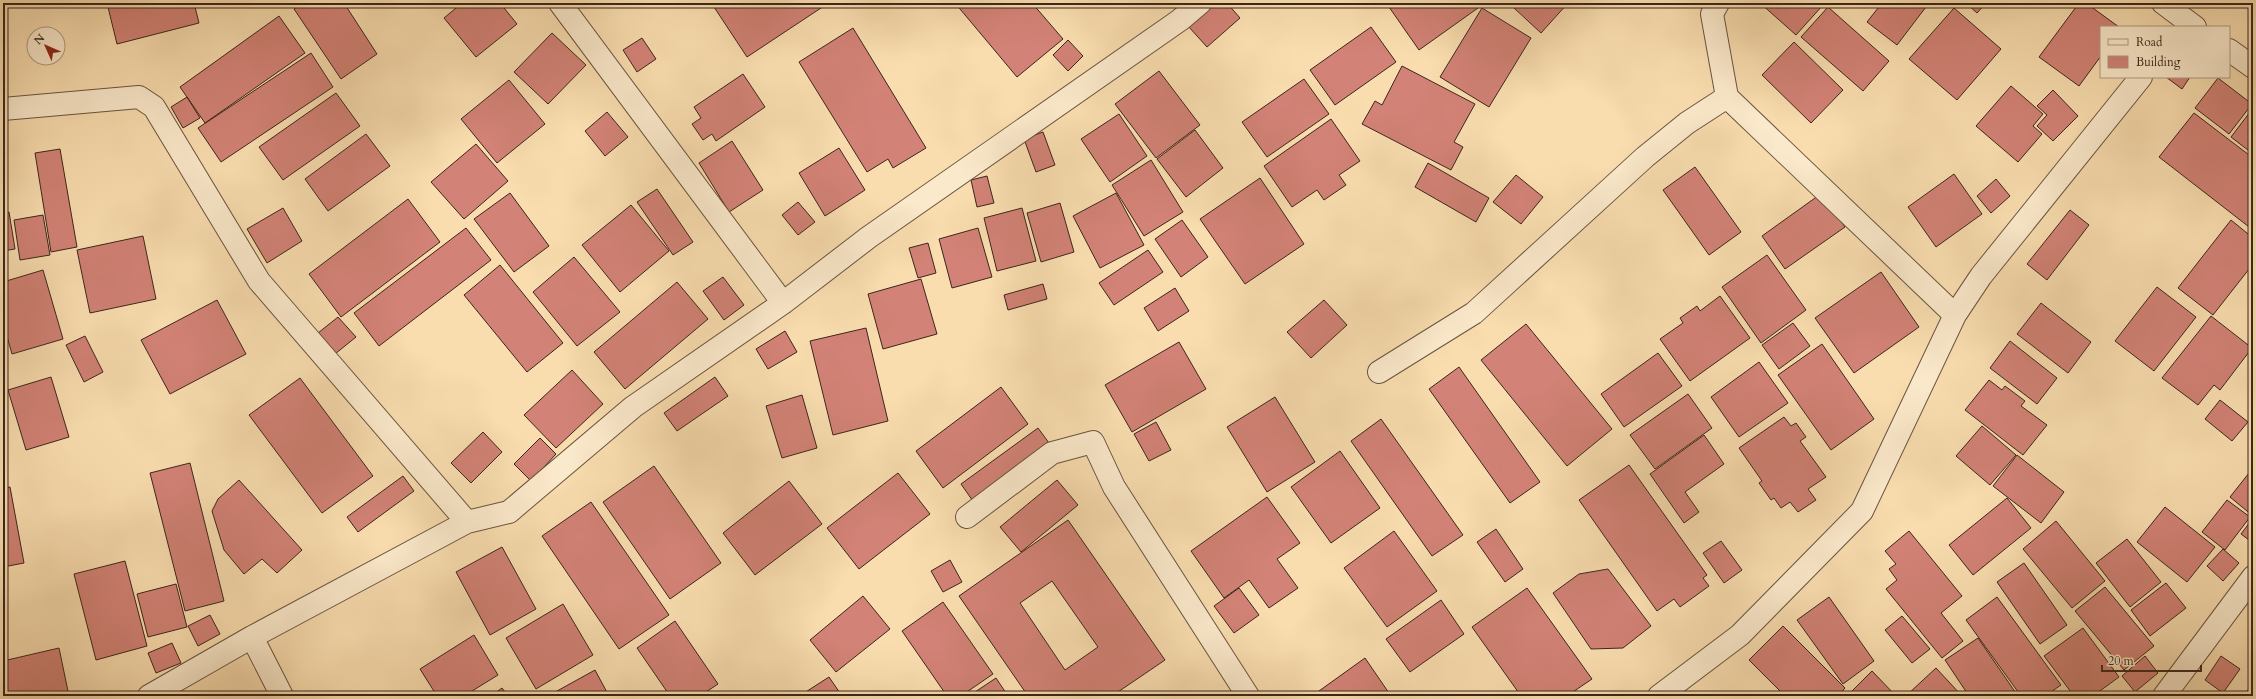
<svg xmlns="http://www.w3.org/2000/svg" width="2256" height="699" font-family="Cardo,serif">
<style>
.building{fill:#d28276;stroke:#3b261b;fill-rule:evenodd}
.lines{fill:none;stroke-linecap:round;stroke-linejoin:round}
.minor-casing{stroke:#6a5440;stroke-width:24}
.minor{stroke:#fbe9cb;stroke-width:22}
</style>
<rect width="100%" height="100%" fill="#f9ddaf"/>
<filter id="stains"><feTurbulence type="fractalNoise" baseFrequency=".005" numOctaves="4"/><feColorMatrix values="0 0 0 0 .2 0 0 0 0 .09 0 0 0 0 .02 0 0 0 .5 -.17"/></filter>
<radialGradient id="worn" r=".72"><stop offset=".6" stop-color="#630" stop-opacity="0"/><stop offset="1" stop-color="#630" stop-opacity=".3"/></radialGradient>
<path class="building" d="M 107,3 L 194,3 L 199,23 L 117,44 Z
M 303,3 L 344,3 L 377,54 L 341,79 L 294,9 Z
M 440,3 L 450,3 L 444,8 Z
M 462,3 L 500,3 L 517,24 L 476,57 L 444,18 Z
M 720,3 L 822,3 L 824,6 L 747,57 L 714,7 Z
M 955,3 L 1032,3 L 1063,39 L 1017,77 Z
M 1214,3 L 1227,3 L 1240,18 L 1207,47 L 1188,26 Z
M 1395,3 L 1474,3 L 1478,8 L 1419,50 L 1389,7 Z
M 1518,3 L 1568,3 L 1541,33 L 1514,8 Z
M 1760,3 L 1820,3 L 1823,5 L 1796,35 Z
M 1882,3 L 1929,3 L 1897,45 L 1867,22 Z
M 1966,3 L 1986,3 L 1977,13 Z
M 2079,3 L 2086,3 L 2119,27 L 2101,27 L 2101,56 L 2079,86 L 2039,57 Z
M 1828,7 L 1889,61 L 1863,91 L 1801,37 Z
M 1482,8 L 1531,38 L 1489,107 L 1440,77 Z
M 1954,8 L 2001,49 L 1957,100 L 1909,59 Z
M 279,16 L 305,53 L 205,123 L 180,87 Z
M 1371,27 L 1396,62 L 1335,105 L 1310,70 Z
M 853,28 L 926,148 L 893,168 L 888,159 L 867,172 L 799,62 Z
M 552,33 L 586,65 L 548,104 L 514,72 Z
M 642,38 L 656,59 L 637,72 L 623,50 Z
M 1068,40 L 1083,56 L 1068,71 L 1053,55 Z
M 1794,42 L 1843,90 L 1811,123 L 1762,75 Z
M 311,53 L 333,87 L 221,162 L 198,128 Z
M 1402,66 L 1475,104 L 1454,142 L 1463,147 L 1451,170 L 1362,124 L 1375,101 L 1382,105 Z
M 1159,71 L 1200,125 L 1156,158 L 1115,104 Z
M 743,74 L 765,107 L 716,141 L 712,134 L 703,140 L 692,124 L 701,118 L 694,107 Z
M 2166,77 L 2190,77 L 2182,89 Z
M 2218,78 L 2252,104 L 2229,134 L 2195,108 Z
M 1304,79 L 1329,114 L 1267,157 L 1242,122 Z
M 509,80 L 545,124 L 497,163 L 461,119 Z
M 2011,86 L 2043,114 L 2033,126 L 2042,134 L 2018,162 L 1976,126 Z
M 2053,90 L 2078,116 L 2053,141 L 2037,126 L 2047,115 L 2037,106 Z
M 336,93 L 360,126 L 283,180 L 259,147 Z
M 187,97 L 200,118 L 183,128 L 171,107 Z
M 2253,108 L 2253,154 L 2231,137 Z
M 607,112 L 628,137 L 605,156 L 585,131 Z
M 2194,113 L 2253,158 L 2253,230 L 2159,157 Z
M 1119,114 L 1147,156 L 1110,182 L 1081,139 Z
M 1331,119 L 1360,161 L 1339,175 L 1346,185 L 1324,200 L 1317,190 L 1292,207 L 1264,166 Z
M 1195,130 L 1223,168 L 1186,197 L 1157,159 Z
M 1043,132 L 1055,165 L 1036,172 L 1024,139 Z
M 366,134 L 390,166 L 328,211 L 305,179 Z
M 732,141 L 763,190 L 729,212 L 699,163 Z
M 476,144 L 508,181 L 464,219 L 431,182 Z
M 839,148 L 865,190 L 825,216 L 799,173 Z
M 60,149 L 77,247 L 51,252 L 35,153 Z
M 1151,160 L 1183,212 L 1144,236 L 1112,185 Z
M 1428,163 L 1489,198 L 1476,222 L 1415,187 Z
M 1695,167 L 1741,232 L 1709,255 L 1663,190 Z
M 1954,174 L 1982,214 L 1936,247 L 1908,207 Z
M 1516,175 L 1543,197 L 1521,224 L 1493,202 Z
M 987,176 L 994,203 L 977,207 L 971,180 Z
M 1260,178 L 1304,244 L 1245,284 L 1200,219 Z
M 1996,179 L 2010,196 L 1991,213 L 1977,196 Z
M 657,189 L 693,242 L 673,255 L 637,202 Z
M 510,193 L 549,246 L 514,272 L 474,219 Z
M 1116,193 L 1144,245 L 1100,268 L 1073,216 Z
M 1822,193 L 1845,227 L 1785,269 L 1762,236 Z
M 408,199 L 440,242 L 341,317 L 309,274 Z
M 798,202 L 815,222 L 798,235 L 782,215 Z
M 1060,203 L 1074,252 L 1041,262 L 1027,213 Z
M 631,205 L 669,251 L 620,292 L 582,245 Z
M 283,208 L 302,241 L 267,263 L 247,229 Z
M 1022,208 L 1036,261 L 997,271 L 984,218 Z
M 2070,210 L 2089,225 L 2047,280 L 2027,264 Z
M 9,212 L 15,249 L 3,251 L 3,213 Z
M 43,215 L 50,255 L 20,260 L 14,220 Z
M 1182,220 L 1208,257 L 1181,277 L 1155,239 Z
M 2231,220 L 2253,238 L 2253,264 L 2213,315 L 2178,288 Z
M 466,228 L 491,260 L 379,346 L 354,313 Z
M 978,228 L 992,277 L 952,288 L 939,239 Z
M 143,236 L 156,299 L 90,313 L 77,250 Z
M 928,243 L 936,273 L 918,278 L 909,248 Z
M 1148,250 L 1163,272 L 1114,305 L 1099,283 Z
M 1767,255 L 1806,310 L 1761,343 L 1722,287 Z
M 574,257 L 620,312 L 577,346 L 533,292 Z
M 500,265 L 563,343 L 527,372 L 464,295 Z
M 43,270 L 63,339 L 12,354 L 3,322 L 3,282 Z
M 1881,272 L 1919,327 L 1854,373 L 1815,318 Z
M 723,277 L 744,305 L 724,320 L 703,291 Z
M 921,279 L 937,334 L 883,349 L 868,294 Z
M 677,282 L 708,319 L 625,389 L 594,352 Z
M 1043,284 L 1047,299 L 1008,310 L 1004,295 Z
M 2157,287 L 2196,317 L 2154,371 L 2115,341 Z
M 1175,288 L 1189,311 L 1158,331 L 1144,308 Z
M 1720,296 L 1750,338 L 1690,381 L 1660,339 L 1683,323 L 1680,318 L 1697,306 L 1700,311 Z
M 217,300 L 246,354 L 170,394 L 141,340 Z
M 1324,300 L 1347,325 L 1311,358 L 1287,332 Z
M 2041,303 L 2091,342 L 2068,373 L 2017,334 Z
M 2211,316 L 2252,348 L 2220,390 L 2214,385 L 2198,405 L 2162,378 Z
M 338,317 L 356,337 L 335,354 L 318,333 Z
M 1793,323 L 1810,346 L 1779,369 L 1762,345 Z
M 1526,324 L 1612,429 L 1567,466 L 1481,360 Z
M 866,328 L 888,421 L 833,435 L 810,341 Z
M 785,331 L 797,352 L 768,369 L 756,349 Z
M 85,336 L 103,372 L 84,382 L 66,345 Z
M 2010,341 L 2057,378 L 2037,404 L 1990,368 Z
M 1179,342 L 1206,389 L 1132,432 L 1105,385 Z
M 1822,344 L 1874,419 L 1831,450 L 1778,375 Z
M 1658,353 L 1682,386 L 1624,427 L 1601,394 Z
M 1759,362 L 1788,403 L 1739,437 L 1711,397 Z
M 1459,367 L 1540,482 L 1510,503 L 1429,389 Z
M 572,370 L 603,404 L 556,448 L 524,415 Z
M 51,377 L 69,437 L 26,450 L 8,390 Z
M 715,377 L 728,396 L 677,431 L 664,413 Z
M 300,378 L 373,476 L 322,513 L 249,415 Z
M 1989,380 L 2002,390 L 2005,386 L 2025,401 L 2021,406 L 2047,425 L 2023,455 L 1965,410 Z
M 1001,387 L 1028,424 L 943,488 L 916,451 Z
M 1688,394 L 1712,428 L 1655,469 L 1630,435 Z
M 802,395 L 817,448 L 782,458 L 766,406 Z
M 1275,397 L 1315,462 L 1267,492 L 1227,427 Z
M 2220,400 L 2248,422 L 2232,441 L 2205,419 Z
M 1784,417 L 1791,426 L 1796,423 L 1806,437 L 1800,441 L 1826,477 L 1808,489 L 1816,500 L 1798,512 L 1790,502 L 1781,508 L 1774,498 L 1771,500 L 1759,483 L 1762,481 L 1739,448 Z
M 1381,419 L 1463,535 L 1432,556 L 1351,441 Z
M 1156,422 L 1171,450 L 1149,461 L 1134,434 Z
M 1982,426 L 2016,455 L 1990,485 L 1956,456 Z
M 1038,428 L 1052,447 L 975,504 L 961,484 Z
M 483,432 L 502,452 L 471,483 L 451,463 Z
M 1704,435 L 1724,464 L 1685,492 L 1699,512 L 1684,523 L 1650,474 Z
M 540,438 L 556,454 L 531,481 L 514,464 Z
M 1340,451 L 1380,508 L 1331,543 L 1291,487 Z
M 2017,455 L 2064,492 L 2041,523 L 1993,486 Z
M 190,463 L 224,601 L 185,611 L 150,473 Z
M 1629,465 L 1707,575 L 1703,578 L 1709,586 L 1680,607 L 1674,599 L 1657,611 L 1579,500 Z
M 654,466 L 721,563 L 670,599 L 603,502 Z
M 2253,468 L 2253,516 L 2230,497 Z
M 898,473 L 930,514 L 859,569 L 827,528 Z
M 403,476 L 414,491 L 358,532 L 347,517 Z
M 239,480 L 302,550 L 277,573 L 262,559 L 244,574 L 224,550 L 212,511 L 218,499 Z
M 1057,480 L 1078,505 L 1021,552 L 1000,527 Z
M 789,481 L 822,524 L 755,575 L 723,533 Z
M 10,487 L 24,563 L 3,567 L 3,488 Z
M 1267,497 L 1300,543 L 1277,559 L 1298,588 L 1269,608 L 1249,580 L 1224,598 L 1191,551 Z
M 2007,498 L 2031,528 L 1973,575 L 1949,545 Z
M 2227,500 L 2250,517 L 2225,550 L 2202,532 Z
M 591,502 L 669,615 L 619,649 L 542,536 Z
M 2165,507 L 2215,547 L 2187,582 L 2137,542 Z
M 2253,518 L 2253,543 L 2241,534 Z
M 1068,520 L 1165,660 L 1112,696 L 1028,696 L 959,596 ZM 1052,581 L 1098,647 L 1065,670 L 1020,603 Z
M 2056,521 L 2105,581 L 2072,608 L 2023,549 Z
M 1496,529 L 1523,569 L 1505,582 L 1477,542 Z
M 1394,531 L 1437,591 L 1387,627 L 1344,568 Z
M 1909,531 L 1962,596 L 1941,613 L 1963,641 L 1942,658 L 1886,589 L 1897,580 L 1889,569 L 1896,564 L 1885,551 Z
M 2127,539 L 2161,582 L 2130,607 L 2096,563 Z
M 1721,541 L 1742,570 L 1724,583 L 1703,553 Z
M 502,547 L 536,609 L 490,635 L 456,572 Z
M 2223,549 L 2239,563 L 2223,581 L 2207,566 Z
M 950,560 L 962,582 L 943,592 L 931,571 Z
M 125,561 L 147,646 L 96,660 L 74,574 Z
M 2024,563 L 2067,625 L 2040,644 L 1997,582 Z
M 1608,569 L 1651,626 L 1623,648 L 1591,649 L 1553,593 L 1579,574 Z
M 2166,583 L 2186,608 L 2150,636 L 2131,610 Z
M 176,584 L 187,627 L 148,637 L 137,594 Z
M 2105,587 L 2154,646 L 2124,670 L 2075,611 Z
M 1239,588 L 1259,615 L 1234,633 L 1214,606 Z
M 1527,588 L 1592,679 L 1567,696 L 1521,696 L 1472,627 Z
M 863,596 L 890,629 L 836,672 L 810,640 Z
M 1829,597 L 1874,661 L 1843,684 L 1797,620 Z
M 1997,597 L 2061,685 L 2045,696 L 2021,696 L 1966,620 Z
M 1441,600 L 1464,634 L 1410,672 L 1386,639 Z
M 943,602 L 993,674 L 961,696 L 947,696 L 902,631 Z
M 563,604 L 593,655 L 536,689 L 506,638 Z
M 210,615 L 220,634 L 198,646 L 188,626 Z
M 1902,616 L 1930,649 L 1912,663 L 1885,630 Z
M 675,621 L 718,684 L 700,696 L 670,696 L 637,648 Z
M 1783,626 L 1845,688 L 1838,696 L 1785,696 L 1749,660 Z
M 2083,628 L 2119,677 L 2093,696 L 2074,696 L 2044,656 Z
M 474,635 L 498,675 L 464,696 L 437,696 L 420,669 Z
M 1978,638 L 2018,696 L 1969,696 L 1945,660 Z
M 172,643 L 181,663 L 156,673 L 148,653 Z
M 59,648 L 69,696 L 6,696 L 3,680 L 3,661 Z
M 2145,656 L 2158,673 L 2135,692 L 2122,676 Z
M 2221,656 L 2240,669 L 2223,693 L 2205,680 Z
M 1365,658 L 1391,696 L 1312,696 Z
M 1936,668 L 1962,696 L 1910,696 L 1908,694 Z
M 595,670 L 609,696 L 548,696 Z
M 1872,671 L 1896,696 L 1847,696 Z
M 829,677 L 842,696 L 802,696 L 801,695 Z
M 996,678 L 1008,696 L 969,696 Z
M 2250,687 L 2253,689 L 2253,696 L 2244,696 Z
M 502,688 L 508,696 L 491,696 Z
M 2118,691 L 2122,696 L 2112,696 Z"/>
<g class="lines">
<g class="minor-casing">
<path id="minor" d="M 560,3 L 783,303
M 1718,3 L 1712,14 L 1727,97
M 2163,3 L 2195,27
M 2229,50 L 2253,67
M 3,109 L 139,97 L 154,107 L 259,281 L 467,522
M 1379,372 L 1474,313 L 1645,157 L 1687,123 L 1727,97 L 1955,315
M 967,517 L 1052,453 L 1093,442 L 1114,487 L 1248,696
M 252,637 L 282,696
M 149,696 L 252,637 L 467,522 L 509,512 L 633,407 L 783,303 L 869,237 L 1180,20 L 1200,3
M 1659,696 L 1740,635 L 1862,511 L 1955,315 L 1981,276 L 2141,77
M 2164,696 L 2253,577"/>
</g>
<use href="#minor" class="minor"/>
</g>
<rect width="2256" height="699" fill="none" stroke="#f9ddaf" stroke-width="16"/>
<rect x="4" y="4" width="2248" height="691" fill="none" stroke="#3b261b" stroke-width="2"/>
<rect x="8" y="8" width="2240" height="683" fill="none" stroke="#3b261b"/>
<rect x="2100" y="26" width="130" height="52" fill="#fbe9cb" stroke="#ae9b85"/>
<rect x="2108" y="39" width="20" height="6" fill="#fbe9cb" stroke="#ae9b85"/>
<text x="2136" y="46" font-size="12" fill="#3b261b">Road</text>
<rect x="2108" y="56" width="20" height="12" fill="#d28276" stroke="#ae9b85"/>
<text x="2136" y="66" font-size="12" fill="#3b261b">Building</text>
<g transform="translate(46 46) rotate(315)"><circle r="19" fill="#fbe9cb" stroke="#ae9b85"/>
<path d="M0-3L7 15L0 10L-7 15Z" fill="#8f2418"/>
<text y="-6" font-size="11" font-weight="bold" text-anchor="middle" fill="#3b261b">N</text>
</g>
<path d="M2102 665v6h99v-6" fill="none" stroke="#3b261b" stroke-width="2"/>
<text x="2108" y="665" font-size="12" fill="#3b261b" stroke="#fbe9cb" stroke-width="3" paint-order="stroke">20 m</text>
<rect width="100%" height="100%" filter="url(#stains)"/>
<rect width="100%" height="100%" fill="url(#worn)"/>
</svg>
